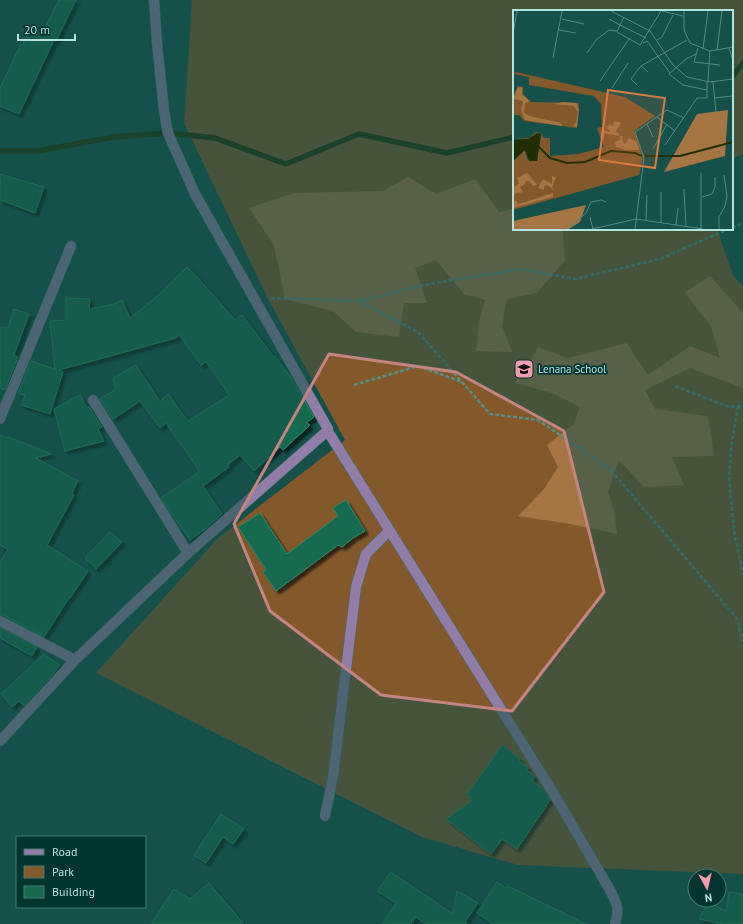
<svg xmlns="http://www.w3.org/2000/svg" width="743" height="924" font-family="'PT Sans',sans-serif">
<style>
.green{fill:#83592c}
.forest{fill:#a57543}
.lines{fill:none;stroke-linecap:round;stroke-linejoin:round}
.stream{stroke:#212f00;stroke-width:5.5}
.building{fill:#196b4f;stroke:#2b8766;filter:url(#shadow)}
.minor-casing{stroke:#38706a;stroke-width:11}
.path{stroke:#578e87;stroke-width:2.5;stroke-dasharray:4 2;stroke-linecap:butt}
.minor{stroke:#917da8;stroke-width:10}
.marked{fill:none;stroke:#c48582;stroke-width:3;stroke-linejoin:round}
.labels{text-anchor:middle;stroke-width:3.5;stroke-linejoin:round;paint-order:stroke}
.poi-label{font-size:11px;fill:#b2e2db;stroke:#023430;text-anchor:start}
.inset-river{fill:none;stroke:#212f00;stroke-width:2}
.inset-road{fill:none;stroke:#548a84;stroke-width:1}
.view{fill:#da7b40;fill-opacity:0.15;stroke:#da7b40;stroke-width:2}
.inset-edge{fill:none;stroke:#b2e2db;stroke-width:2}
</style>
<defs>
<filter id="shadow"><feDropShadow dx="3.5" dy="3.5" stdDeviation="1" flood-color="#0009"/></filter>
</defs>
<rect width="100%" height="100%" fill="#15504a"/>
<path class="green" d="M 192,0 L 743,0 L 743,154 L 732,159 L 732,11 L 514,11 L 514,229 L 717,229 L 733,275 L 743,287 L 743,874 L 518,865 L 422,837 L 96,673 L 218,538 L 345,440 L 267,297 L 184,123 Z"/>
<path class="forest" d="M 408,177 L 436,194 L 475,179 L 499,212 L 514,209 L 514,229 L 561,229 L 563,232 L 565,260 L 537,293 L 507,299 L 502,326 L 512,352 L 476,351 L 479,322 L 485,300 L 464,294 L 436,260 L 415,268 L 427,303 L 404,303 L 399,337 L 356,332 L 333,311 L 285,299 L 274,245 L 249,208 L 294,193 L 383,191 Z
M 710,276 L 743,313 L 743,388 L 690,368 L 645,390 L 655,409 L 708,416 L 714,456 L 672,457 L 684,485 L 644,487 L 619,460 L 608,492 L 614,511 L 617,534 L 570,524 L 518,516 L 544,489 L 558,467 L 547,445 L 573,425 L 580,407 L 552,393 L 515,383 L 538,347 L 568,358 L 627,343 L 648,375 L 690,346 L 720,358 L 711,327 L 685,292 Z"/>
<g class="lines">
<path class="stream" d="M 732,77 L 743,63
M 0,151 L 37,151 L 114,137 L 168,133 L 215,138 L 286,164 L 359,134 L 447,153 L 514,137"/>
</g>
<path class="building" d="M 59,0 L 76,0 L 56,41 L 54,40 L 19,114 L 0,106 L 0,88 L 21,44 L 23,45 L 29,29 L 42,34 Z
M 0,174 L 44,187 L 35,213 L 0,200 Z
M 187,267 L 198,278 L 235,320 L 242,315 L 274,357 L 275,356 L 293,380 L 314,417 L 306,423 L 310,425 L 283,450 L 280,447 L 254,471 L 240,455 L 228,465 L 229,467 L 203,486 L 222,514 L 204,530 L 190,540 L 173,516 L 161,498 L 199,472 L 198,469 L 166,423 L 160,428 L 140,401 L 113,419 L 100,399 L 116,389 L 113,378 L 136,365 L 160,401 L 168,394 L 188,421 L 229,395 L 206,362 L 201,365 L 179,335 L 176,338 L 59,370 L 63,372 L 50,414 L 21,405 L 25,396 L 18,393 L 31,361 L 55,369 L 50,321 L 66,320 L 66,298 L 90,299 L 89,309 L 114,304 L 122,300 L 130,318 L 160,294 Z
M 14,309 L 29,314 L 14,355 L 18,357 L 5,390 L 0,388 L 0,327 L 8,328 Z
M 80,395 L 87,408 L 89,407 L 102,427 L 98,429 L 104,441 L 65,451 L 54,409 Z
M 0,435 L 7,438 L 8,437 L 52,454 L 36,458 L 78,481 L 72,493 L 74,495 L 47,545 L 88,571 L 70,598 L 69,598 L 44,637 L 3,615 L 0,615 L 0,562 L 8,550 L 0,545 Z
M 346,500 L 365,531 L 353,538 L 342,547 L 338,545 L 276,591 L 263,572 L 266,570 L 238,527 L 260,513 L 287,554 L 338,516 L 333,508 Z
M 110,532 L 122,542 L 96,569 L 85,558 Z
M 0,628 L 37,647 L 32,656 L 0,638 Z
M 44,654 L 60,665 L 54,673 L 24,706 L 19,701 L 12,707 L 1,694 Z
M 502,745 L 520,759 L 519,761 L 528,768 L 526,770 L 535,776 L 532,781 L 543,789 L 550,800 L 517,849 L 502,839 L 491,854 L 446,819 L 473,800 L 467,795 Z
M 221,814 L 244,829 L 233,844 L 223,837 L 206,863 L 194,855 Z
M 391,872 L 453,914 L 457,891 L 478,903 L 465,922 L 468,924 L 426,924 L 416,917 L 411,924 L 382,924 L 396,903 L 377,891 Z
M 497,882 L 506,888 L 508,886 L 586,924 L 493,924 L 477,913 Z
M 209,883 L 244,924 L 151,924 L 174,889 L 190,899 Z
M 729,892 L 743,894 L 743,924 L 722,924 L 699,919 L 708,902 L 726,911 Z"/>
<g class="lines">
<g class="minor-casing">
<path id="minor" d="M 93,400 L 188,553
M 0,419 L 71,246
M 327,430 L 557,799 L 610,890 C 617,904 620,909 615,924
M 0,621 L 75,660
M 0,741 L 75,660 L 188,553 L 326,432 L 328,429 L 195,194 L 168,133 L 164,111 L 157,43 L 154,0
M 325,816 L 333,777 L 356,587 L 366,554 L 389,531"/>
</g>
<path class="path" d="M 732,228 L 743,223
M 271,298 L 360,301 L 429,284 L 521,269 L 575,279 L 660,259 L 712,236 L 729,229
M 360,301 L 418,332 L 490,414 L 538,420 L 610,469 L 738,620 L 741,638 L 743,641
M 354,385 L 418,366 L 462,382
M 675,386 L 729,407 L 743,406
M 738,406 L 731,448 L 729,478 L 734,531 L 743,575"/>
<use href="#minor" class="minor"/>
</g>
<path d="M0 0H743V924H0ZM 329,354 L 456,372 L 564,431 L 604,592 L 512,711 L 381,695 L 270,611 L 234,524 Z" fill="#15504a" fill-opacity=".55" fill-rule="evenodd"/>
<path class="marked" d="M 329,354 L 456,372 L 564,431 L 604,592 L 512,711 L 381,695 L 270,611 L 234,524 Z"/>
<defs>
<g id="school-square" transform="scale(1)"><rect x="-9" y="-9" width="18" height="18" rx="4" fill="#f29aae" stroke="#023430"/><path d="M0-5L7-2L0 1L-7-2ZM-4 1L0 2.5L4 1V4Q0 6-4 4Z" fill="#111"/></g>
</defs>
<g fill-rule="evenodd">
<use href="#school-square" x="524" y="369"/>
</g>
<g class="labels">
<g class="poi-label">
<text x="538" y="373">Lenana School</text>
</g>
</g>
<g transform="translate(513 10)">
<rect width="220" height="220" fill="#15504a"/>
<path d="M 3,62 L 112,87 L 142,106 L 121,121 L 130,147 L 126,165 L 0,200 L 0,151 L 12,140 L 14,149 L 24,151 L 28,124 L 15,129 L 0,129 L 16,128 L 23,122 L 28,124 L 31,128 L 37,128 L 37,146 L 65,144 L 91,137 L 84,118 L 89,117 L 88,94 L 81,86 L 16,75 L 16,67 L 0,64 ZM 5,76 L 10,77 L 10,84 L 18,92 L 66,93 L 64,118 L 11,111 L 6,105 L 0,105 L 0,86 Z" fill="#83592c"/>
<path d="M 5,77 L 9,77 L 9,85 L 17,91 L 12,93 L 11,103 L 16,106 L 48,113 L 49,116 L 12,110 L 8,100 L 10,91 L 0,89 ZM 50,92 L 63,93 L 66,100 L 64,117 L 54,115 L 60,116 L 63,112 L 65,102 L 61,96 L 39,94 ZM 215,100 L 212,146 L 151,162 L 184,104 ZM 101,111 L 108,113 L 103,121 L 107,124 L 105,126 L 91,123 L 91,130 L 88,125 L 89,120 L 97,122 L 93,116 L 96,116 L 95,114 L 100,116 ZM 107,126 L 110,126 L 109,130 L 112,134 L 116,128 L 124,132 L 126,140 L 113,140 L 103,137 L 102,132 L 107,130 ZM 14,163 L 24,175 L 20,176 L 16,171 L 13,171 L 12,174 L 7,177 L 10,182 L 0,184 L 0,174 L 2,177 L 6,173 L 4,168 ZM 39,166 L 43,167 L 39,177 L 41,180 L 34,175 L 31,176 L 31,180 L 25,178 L 30,169 L 39,174 ZM 40,183 L 40,187 L 0,198 L 2,190 L 6,194 ZM 73,195 L 67,212 L 56,219 L 0,219 L 0,211 Z" fill="#a57543"/>
<path d="M 24,123 L 28,124 L 24,151 L 16,151 L 12,140 L 0,151 L 0,130 L 15,129 Z" fill="#212f00"/>
<path class="inset-river" d="M 25,136 L 37,148 L 54,153 L 72,152 L 98,141 L 122,143 L 129,146M 132,146 L 167,146 L 220,132"/>
<path class="inset-road" d="M 98,1 L 137,21 L 160,55 L 174,67 L 197,72 L 220,69M 149,1 L 170,6M 171,1 L 171,20 L 177,33 L 197,41 L 220,37M 111,7 L 107,15 L 133,28M 49,9 L 71,14M 96,9 L 107,15 L 104,22 L 127,35 L 148,1M 46,20 L 63,23M 0,24 L 4,1M 144,30 L 149,27 L 160,5M 130,33 L 134,31 L 157,63M 185,38 L 181,52 L 207,55M 216,38 L 220,51M 190,39 L 195,1M 204,40 L 209,1M 74,43 L 83,30 L 96,20 L 104,21M 183,44 L 173,49 L 156,64 L 170,75 L 194,80M 40,48 L 49,1M 128,56 L 174,30M 87,71 L 116,29M 195,72 L 197,41M 200,72 L 203,103M 124,75 L 118,69 L 124,61 L 128,56 L 135,62M 99,78 L 115,53M 201,88 L 220,86M 144,107 L 162,121M 134,114 L 140,127M 152,135 L 184,88 L 194,88 L 194,72M 140,139 L 154,114M 188,163 L 188,219M 171,179 L 173,217M 148,182 L 148,213M 189,187 L 199,184 L 202,177 L 202,167M 77,207 L 80,219M 133,210 L 134,185M 163,215 L 165,198M 55,219 L 73,203 L 78,192 L 88,190 L 93,192M 79,219 L 123,209 L 190,219M 122,219 L 131,148 L 122,122 L 154,100 L 171,108M 206,219 L 206,207 L 212,196 L 214,186 L 211,165"/>
<path class="view" d="M 95,80 L 152,88 L 142,158 L 86,150 Z"/>
<rect width="220" height="220" class="inset-edge"/>
</g>
<rect x="16" y="836" width="130" height="72" fill="#023430" stroke="#487a74"/>
<rect x="24" y="849" width="20" height="6" fill="#917da8" stroke="#487a74"/>
<text x="52" y="856" font-size="12" fill="#b2e2db">Road</text>
<rect x="24" y="866" width="20" height="12" fill="#83592c" stroke="#487a74"/>
<text x="52" y="876" font-size="12" fill="#b2e2db">Park</text>
<rect x="24" y="886" width="20" height="12" fill="#196b4f" stroke="#487a74"/>
<text x="52" y="896" font-size="12" fill="#b2e2db">Building</text>
<g transform="translate(707 888) rotate(172)"><circle r="19" fill="#023430" stroke="#487a74"/>
<path d="M0-3L7 15L0 10L-7 15Z" fill="#f29aae"/>
<text y="-6" font-size="11" font-weight="bold" text-anchor="middle" fill="#b2e2db">N</text>
</g>
<path d="M18 34v6h57v-6" fill="none" stroke="#b2e2db" stroke-width="2"/>
<text x="24" y="34" font-size="12" fill="#b2e2db" stroke="#023430" stroke-width="3" paint-order="stroke">20 m</text>
</svg>
